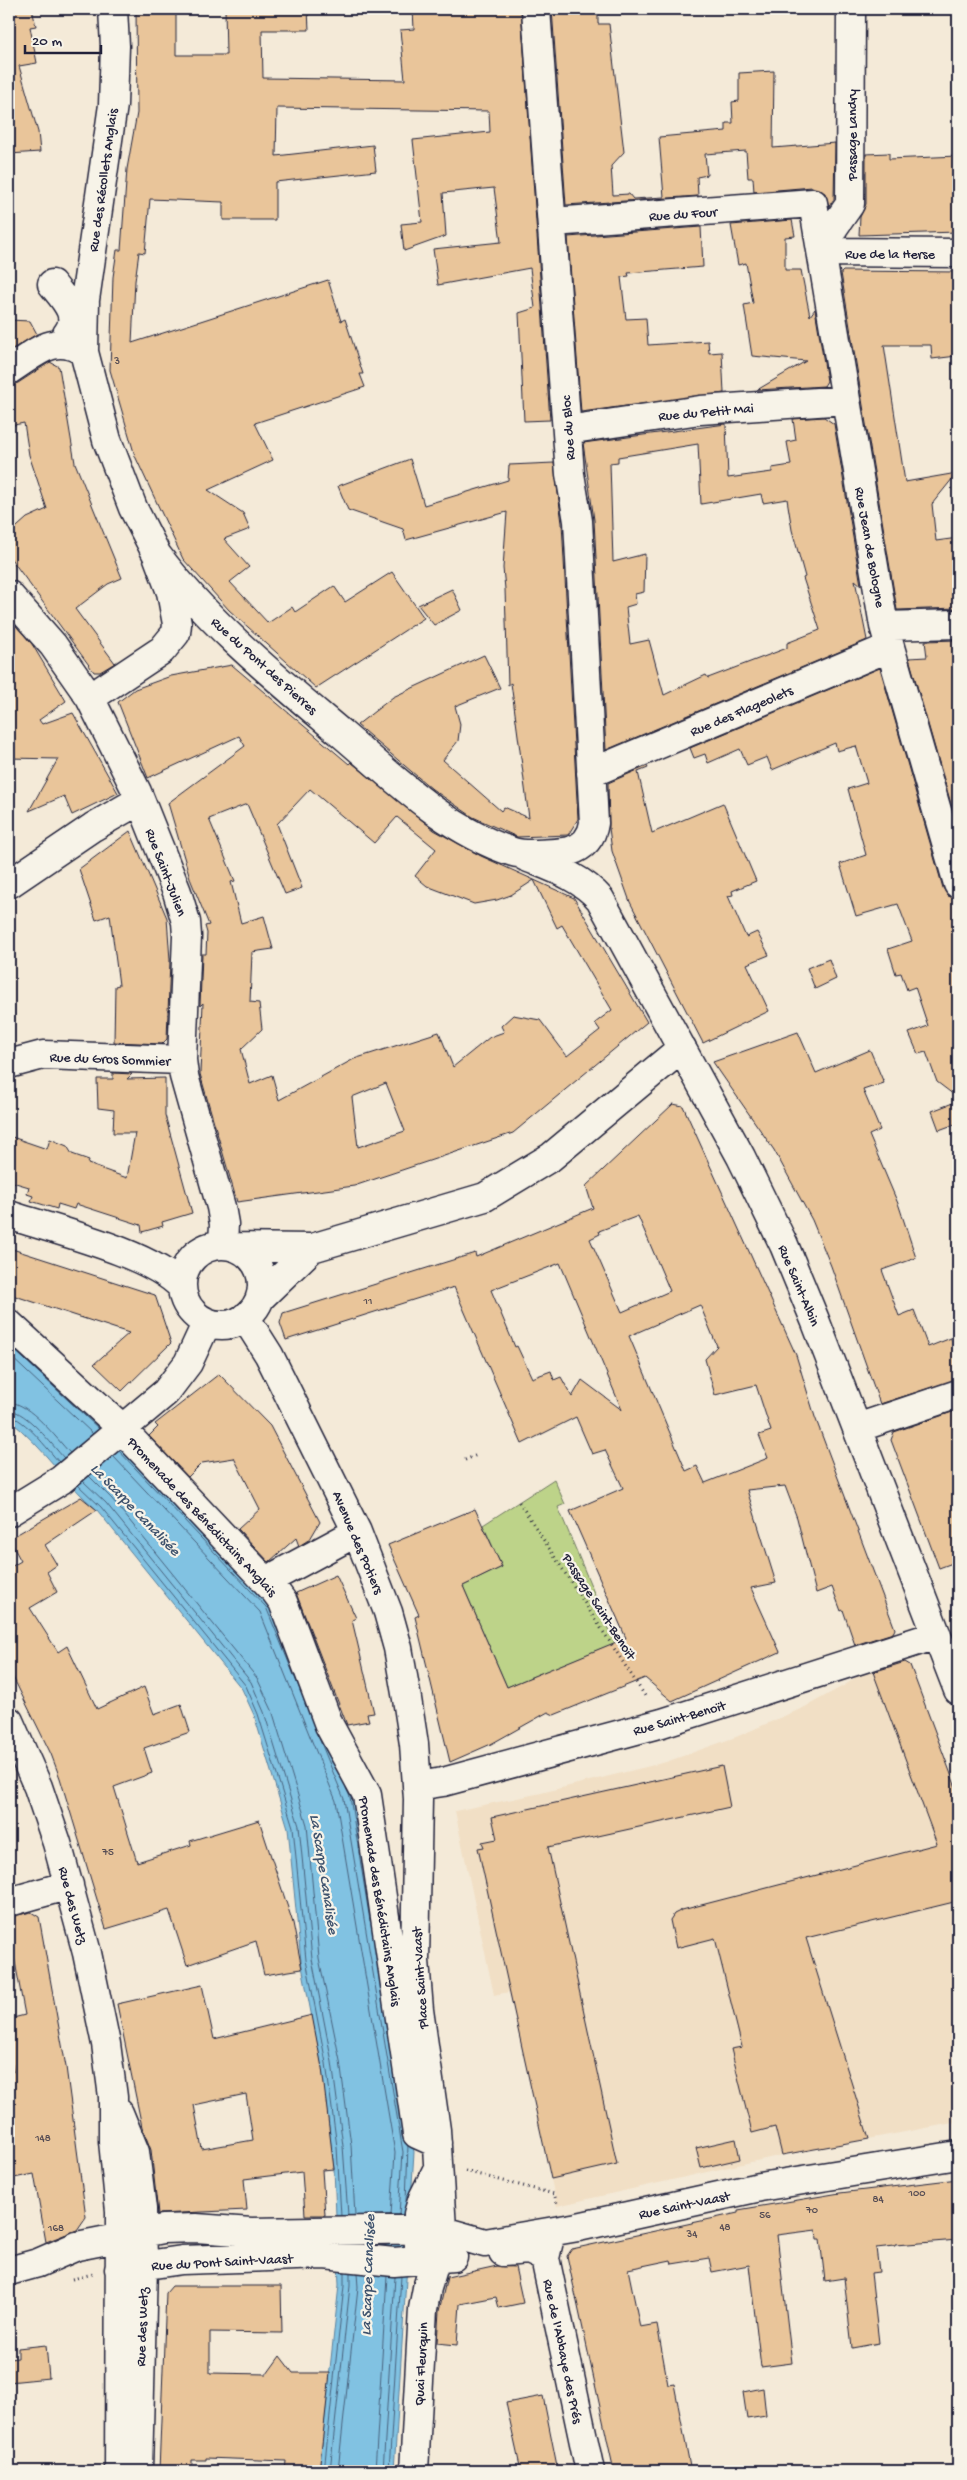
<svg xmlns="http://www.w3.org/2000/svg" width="967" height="2480" font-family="'Gochi Hand',sans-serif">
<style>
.built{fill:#f1dfc5}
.green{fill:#bdd389;stroke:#707a62}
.water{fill:#81c2e2;stroke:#5b829f}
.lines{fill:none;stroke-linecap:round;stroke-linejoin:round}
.shore{stroke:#48627e;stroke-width:1}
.building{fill:#e9c59a;stroke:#22223b;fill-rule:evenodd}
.minor-casing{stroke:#22223b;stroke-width:31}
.path{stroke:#22223b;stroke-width:3;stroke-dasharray:1 4;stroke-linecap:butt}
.minor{stroke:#f7f3e8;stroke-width:28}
.labels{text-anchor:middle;stroke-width:4.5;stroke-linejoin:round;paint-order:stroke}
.number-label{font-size:11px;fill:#544b53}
.street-label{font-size:14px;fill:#22223b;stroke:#f7f3e8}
.water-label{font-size:15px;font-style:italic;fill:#3e526d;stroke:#f7f3e8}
</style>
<rect width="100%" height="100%" fill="#f4ead8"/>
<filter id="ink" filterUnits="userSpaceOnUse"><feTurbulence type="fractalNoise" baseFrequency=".02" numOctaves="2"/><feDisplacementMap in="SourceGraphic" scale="10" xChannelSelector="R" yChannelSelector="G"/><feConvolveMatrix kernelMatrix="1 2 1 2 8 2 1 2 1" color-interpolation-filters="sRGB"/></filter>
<g filter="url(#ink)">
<path class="built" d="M 898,1658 L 910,1665 L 958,1793 L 958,2122 L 782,2155 L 557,2206 L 509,1992 L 494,1995 L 455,1811 L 541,1793 L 666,1762 L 736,1737 L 805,1707 L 845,1685 L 871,1667 Z"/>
<path class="green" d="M 554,1479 L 565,1504 L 558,1507 L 615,1643 L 507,1687 L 463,1586 L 502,1567 L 483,1525 Z"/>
<path class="water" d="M 9,1330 L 276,1601 L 355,1796 L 414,2152 L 394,2471 L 319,2471 L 339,2285 L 334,2169 L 321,2064 L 301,1961 L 288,1828 L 254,1715 L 242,1689 L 97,1510 C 65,1483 43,1446 9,1420 Z"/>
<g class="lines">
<path class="shore" d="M 9,1345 L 99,1429
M 9,1355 L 93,1434
M 9,1402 C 30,1403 56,1438 70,1453
M 9,1410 C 27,1411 52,1445 64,1458
M 9,1416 C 25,1418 48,1450 59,1462
M 119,1451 L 266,1607 L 305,1702
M 113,1456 L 260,1612 L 336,1801 L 395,2153 L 391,2215
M 89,1476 L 112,1499 L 257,1678 L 272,1710 L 307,1825 L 319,1958 L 340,2061 L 351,2145 L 355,2215
M 83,1481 L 106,1503 L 251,1682 L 264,1712 L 299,1826 L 312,1959 L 332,2062 L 343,2146 L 348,2215
M 78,1485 L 101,1507 L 246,1686 L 258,1714 L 293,1827 L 306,1960 L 326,2063 L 337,2147 L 341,2216
M 319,1738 L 344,1799 L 403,2152 L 399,2215
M 346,1788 L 350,1797 L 370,1921
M 406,2203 L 408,2145
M 324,2471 L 344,2286 L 344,2272
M 330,2471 L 350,2286 L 350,2273
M 338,2471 L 358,2287 L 357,2273
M 375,2471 L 387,2276
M 383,2471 L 395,2277
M 389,2471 L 401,2276"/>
</g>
<path class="building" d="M 9,9 L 32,9 L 36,26 L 30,27 L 37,63 L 19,66 L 38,132 L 40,152 L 9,154 Z
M 136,9 L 176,9 L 176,55 L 226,55 L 225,9 L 308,9 L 309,30 L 262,30 L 263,78 L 405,80 L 400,30 L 414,29 L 413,9 L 521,9 L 550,420 L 524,421 L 519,313 L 535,308 L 530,268 L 438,285 L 433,249 L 501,242 L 494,188 L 443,193 L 446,236 L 404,251 L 401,224 L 422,222 L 413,140 L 490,132 L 489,111 L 277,108 L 276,156 L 373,145 L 376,171 L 275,182 L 275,220 L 223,220 L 223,202 L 150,199 L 145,253 L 139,252 L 135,281 L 132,343 L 328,280 L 341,321 L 345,319 L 363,374 L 360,374 L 365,387 L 255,423 L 273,460 L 208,490 L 243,513 L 250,529 L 224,539 L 249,567 L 230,582 L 268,623 L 292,607 L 295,612 L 334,586 L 345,602 L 392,572 L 424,618 L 316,688 L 229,610 L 183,559 L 135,456 L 110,370 L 113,277 L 117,250 L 121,250 L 127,169 L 137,113 Z
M 552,9 L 598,9 L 598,24 L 609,24 L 624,152 L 611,166 L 613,195 L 629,194 L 633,199 L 664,197 L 659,137 L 726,131 L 726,123 L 733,123 L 732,102 L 739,101 L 739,73 L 774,71 L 773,148 L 835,143 L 834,199 L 829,206 L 825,193 L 812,187 L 754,192 L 753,178 L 748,178 L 746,151 L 705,154 L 707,175 L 697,177 L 698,196 L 566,205 Z
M 889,153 L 889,159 L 958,156 L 958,232 L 859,235 L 860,217 L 866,204 L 866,154 Z
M 792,220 L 795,236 L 785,237 L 785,270 L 801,270 L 810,316 L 815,309 L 827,381 L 824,386 L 757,390 L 806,361 L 752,356 L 744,305 L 753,303 L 746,263 L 738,265 L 731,225 Z
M 701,227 L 703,267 L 628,273 L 629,276 L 621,277 L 626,319 L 646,318 L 648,345 L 708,341 L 709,353 L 722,352 L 724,393 L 581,412 L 568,237 Z
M 843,271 L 958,272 L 957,356 L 932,359 L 931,345 L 884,345 L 905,482 L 957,473 L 932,504 L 936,541 L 958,538 L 958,608 L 897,610 L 841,273 Z
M 9,320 L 30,321 L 37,334 L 9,351 Z
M 50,362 L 59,367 L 75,463 L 122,578 L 108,584 L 75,609 L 115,663 L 100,672 L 94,672 L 9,556 L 9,534 L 27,518 L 47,509 L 29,455 L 24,423 L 9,426 L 9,385 L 18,383 Z
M 824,417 L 834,424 L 861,585 L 855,580 L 867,640 L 606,750 L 594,520 L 583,443 L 726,424 L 728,478 L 772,472 L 772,468 L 791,465 L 787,442 L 796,440 L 793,419 ZM 698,444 L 701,504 L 761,494 L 763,503 L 787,499 L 792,530 L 805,577 L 803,578 L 820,630 L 787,643 L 787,648 L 708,678 L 706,675 L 664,695 L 649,640 L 630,644 L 626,607 L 636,604 L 635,594 L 644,592 L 645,554 L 613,562 L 610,463 L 618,462 L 618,457 Z
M 410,459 L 424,505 L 508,480 L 509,465 L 554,463 L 562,523 L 578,819 L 568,835 L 517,837 L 473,817 L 432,789 L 357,725 L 393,697 L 484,655 L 500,688 L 455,706 L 460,724 L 458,741 L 443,760 L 501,811 L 504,807 L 529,818 L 511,683 L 508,685 L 505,589 L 503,568 L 507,512 L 406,540 L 403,529 L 348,510 L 338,486 Z
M 452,589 L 462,610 L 434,625 L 418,605 Z
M 9,618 L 32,644 L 66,701 L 39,720 L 42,724 L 73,713 L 118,793 L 72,815 L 64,796 L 29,811 L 58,759 L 9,758 Z
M 958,640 L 958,828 L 909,658 L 927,657 L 925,641 Z
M 232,665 L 349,764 L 351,762 L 434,830 L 481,856 L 574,898 L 647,1022 L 513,1133 L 354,1186 L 237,1202 L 200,1074 L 203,1003 L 200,1006 L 202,954 L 206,954 L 207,933 L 205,926 L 209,925 L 191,881 L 168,803 L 245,746 L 239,736 L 148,778 L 118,702 L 135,689 L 171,676 ZM 310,789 L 374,843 L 397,817 L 436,849 L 415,876 L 427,886 L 474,904 L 497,900 L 511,895 L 534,880 L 557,928 L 562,925 L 612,1010 L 595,1023 L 600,1030 L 567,1056 L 540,1020 L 513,1015 L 501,1026 L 504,1032 L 490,1037 L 453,1067 L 439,1032 L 354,1059 L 279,1100 L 272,1075 L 250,1084 L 241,1049 L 262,1029 L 259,1003 L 250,1002 L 252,952 L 273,949 L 264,916 L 241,923 L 231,882 L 235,881 L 209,819 L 247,804 L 285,894 L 302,888 L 277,824 ZM 386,1083 L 405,1131 L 358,1147 L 352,1097 Z
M 880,668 L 943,888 L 948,896 L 958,899 L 958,1098 L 937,1082 L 926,1052 L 918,1054 L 909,1033 L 928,1026 L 915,987 L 907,990 L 901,973 L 896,974 L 888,949 L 912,941 L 898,904 L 856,916 L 840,864 L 866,855 L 848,789 L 867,783 L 856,746 L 837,751 L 835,743 L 772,770 L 767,757 L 747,765 L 740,749 L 708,763 L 705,754 L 694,758 L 690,748 Z
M 647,766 L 648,768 L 638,772 L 652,833 L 723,803 L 756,881 L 732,891 L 733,895 L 728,896 L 746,937 L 757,932 L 769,955 L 747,964 L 769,1011 L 703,1043 L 630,902 L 612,851 L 609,828 L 608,783 Z
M 130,831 L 167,918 L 170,960 L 167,1039 L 162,1044 L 114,1042 L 115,986 L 119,985 L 110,915 L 96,920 L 79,869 Z
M 829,959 L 836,979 L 815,989 L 807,968 Z
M 798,1032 L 816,1073 L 870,1050 L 884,1083 L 863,1090 L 880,1130 L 869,1135 L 899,1206 L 916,1258 L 882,1270 L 899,1316 L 914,1310 L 928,1347 L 951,1338 L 953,1342 L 958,1340 L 958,1379 L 880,1404 L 831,1266 L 812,1220 L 774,1150 L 713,1062 Z
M 113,1073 L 132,1074 L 127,1079 L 165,1078 L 165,1115 L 192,1213 L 162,1222 L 163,1226 L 142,1232 L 141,1225 L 76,1204 L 74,1209 L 58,1204 L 57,1209 L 31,1201 L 33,1196 L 27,1194 L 29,1187 L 9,1181 L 9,1136 L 47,1149 L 50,1139 L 67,1146 L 72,1154 L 89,1160 L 88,1164 L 127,1178 L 135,1133 L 113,1133 L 114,1110 L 98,1108 L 97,1079 L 113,1079 Z
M 958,1101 L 958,1123 L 939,1130 L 932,1111 Z
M 673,1104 L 683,1106 L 796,1355 L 815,1417 L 895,1629 L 893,1633 L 855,1645 L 843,1610 L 841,1611 L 832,1587 L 816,1593 L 797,1518 L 785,1486 L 747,1490 L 776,1583 L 751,1588 L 780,1652 L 672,1701 L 645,1678 L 554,1715 L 548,1712 L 491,1744 L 450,1762 L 415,1617 L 419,1615 L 388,1545 L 475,1509 L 502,1567 L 463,1586 L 507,1687 L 626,1638 L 570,1511 L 623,1488 L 605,1450 L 592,1454 L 576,1417 L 522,1444 L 454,1287 L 286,1340 L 280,1323 L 283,1313 L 475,1253 L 476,1257 L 593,1208 L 586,1186 ZM 638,1216 L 670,1291 L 622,1312 L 590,1239 L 600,1234 L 599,1231 ZM 560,1263 L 622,1410 L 582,1380 L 572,1397 L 561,1377 L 554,1380 L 551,1371 L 532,1378 L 517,1346 L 515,1347 L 491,1290 ZM 700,1305 L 717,1346 L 705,1359 L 715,1395 L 756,1385 L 771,1431 L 759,1435 L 768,1458 L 705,1483 L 697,1466 L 686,1471 L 629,1336 Z
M 9,1248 L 155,1295 L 171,1343 L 122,1391 L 94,1364 L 129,1333 L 9,1294 Z
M 219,1374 L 270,1426 L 320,1522 L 310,1539 L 299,1546 L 296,1538 L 269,1562 L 238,1529 L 260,1509 L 234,1458 L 202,1463 L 188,1477 L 149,1436 L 158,1427 L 155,1424 Z
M 958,1410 L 958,1561 L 939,1568 L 891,1440 L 894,1432 Z
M 81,1497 L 97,1510 L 45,1545 L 57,1565 L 47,1572 L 57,1592 L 30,1608 L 58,1652 L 67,1646 L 97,1709 L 144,1687 L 154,1714 L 181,1704 L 190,1732 L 144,1748 L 152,1773 L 114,1787 L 137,1862 L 191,1845 L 190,1841 L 259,1820 L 293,1923 L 302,1969 L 264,1975 L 256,1941 L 187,1965 L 169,1910 L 106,1929 L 60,1778 L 51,1754 L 9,1669 L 9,1568 L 21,1561 L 9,1539 Z
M 336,1575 L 356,1618 L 352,1620 L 374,1713 L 367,1714 L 369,1721 L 347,1725 L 296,1593 Z
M 905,1662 L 910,1665 L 958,1793 L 958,1901 L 806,1938 L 869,2139 L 782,2155 L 775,2127 L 752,2133 L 731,2049 L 742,2047 L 715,1938 L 676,1948 L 670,1920 L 674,1914 L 682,1910 L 937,1844 L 873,1672 Z
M 722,1766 L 730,1807 L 548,1847 L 617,2164 L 551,2179 L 478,1848 L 484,1847 L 482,1842 L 497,1839 L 492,1817 Z
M 31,1912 L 39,1917 L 66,2067 L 86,2217 L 77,2230 L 46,2242 L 34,2174 L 9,2179 L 9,2072 L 13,2072 L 9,2046 L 9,2019 L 25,2015 L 12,1946 L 9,1947 L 9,1917 Z
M 202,1985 L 214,2039 L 312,2015 L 322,2068 L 334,2169 L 322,2170 L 325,2215 L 305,2215 L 302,2172 L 244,2179 L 247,2210 L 158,2214 L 151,2150 L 142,2127 L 117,2004 ZM 246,2094 L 253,2140 L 202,2149 L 194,2105 Z
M 736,2139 L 740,2159 L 701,2168 L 696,2148 Z
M 958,2179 L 958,2240 L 895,2245 L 895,2246 L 876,2248 L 879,2272 L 871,2273 L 879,2343 L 852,2348 L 844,2278 L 825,2281 L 820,2239 L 817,2239 L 816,2230 L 777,2235 L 792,2363 L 761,2367 L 749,2265 L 712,2272 L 709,2258 L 672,2264 L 671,2260 L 628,2269 L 640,2327 L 657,2324 L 668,2385 L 674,2384 L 691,2471 L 614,2471 L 567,2256 L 572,2249 L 738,2213 L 738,2210 L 840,2193 Z
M 497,2266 L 515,2267 L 523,2303 L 499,2308 L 496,2297 L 460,2304 L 457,2345 L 437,2343 L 439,2311 L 447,2277 Z
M 172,2286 L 281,2286 L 282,2333 L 210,2332 L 210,2373 L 267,2374 L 280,2356 L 293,2373 L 330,2373 L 319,2471 L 285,2471 L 286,2461 L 206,2458 L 206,2460 L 192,2460 L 192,2471 L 159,2471 L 166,2293 Z
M 46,2345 L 49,2378 L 9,2382 L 9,2359 L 18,2358 L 18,2348 Z
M 763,2388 L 766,2416 L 747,2419 L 743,2392 Z
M 543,2396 L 558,2471 L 521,2471 L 506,2403 Z"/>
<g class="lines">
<g class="minor-casing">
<path id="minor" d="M 851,9 L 850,204 L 834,227 L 822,252 L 958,253
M 553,222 L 813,203 L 884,626 L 958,884
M 52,284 C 63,298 82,316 67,334
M 9,370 C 35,354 54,332 84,352
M 567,430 L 700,410 L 846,400
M 157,555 C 209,624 276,678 342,734 C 395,779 446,830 513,852 C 526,856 557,853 570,851 C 584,847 592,837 594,823 L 578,521 L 570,474 L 536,9
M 9,595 L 53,645 L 90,698 L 137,792 L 177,892 L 186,922 L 187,936 L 182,1060 L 184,1076 L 221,1207 L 224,1224 L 223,1244
M 884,626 L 958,624
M 90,698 L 162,650 L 176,633 L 177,624 L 171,592 L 157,555 L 133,508 L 107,440 L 84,352 L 85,300 L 113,105 L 115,46 L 113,9
M 591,773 L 890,647
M 526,857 C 553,868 581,877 600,899 L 741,1157 L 784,1245 L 815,1320 L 958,1690
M 9,884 L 93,827 L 140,800
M 9,1064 L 43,1055 L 182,1060
M 9,1215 C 54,1230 151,1253 182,1287
M182 1285a40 40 0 1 1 80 0a40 40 0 1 1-80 0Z
M 236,1247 L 312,1248 L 485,1197 L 551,1157 L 682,1048
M 260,1298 L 312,1248
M 245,1317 L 269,1355 L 357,1532 L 388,1612 L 398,1648 L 407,1699 L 414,1744 L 418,1799 L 415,1961 L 419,2010 L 436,2130 L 442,2229 L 439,2249 L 427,2288 L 423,2309 L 414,2471
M 9,1324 L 112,1419 L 275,1591 L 283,1602 L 329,1725 L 367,1795 L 417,2134 L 437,2143
M 857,1428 L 958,1394
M 9,1512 L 61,1480 L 166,1392 L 188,1363 L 207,1322
M 266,1581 L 357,1532
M 9,1721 L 38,1787 L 57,1843 L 87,1953 L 106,2044 L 113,2097 L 113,2141 L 120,2211 L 119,2471
M 417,1786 L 443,1782 L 662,1723 L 937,1635
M 9,1902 L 69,1885
M 119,2113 L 135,2152 L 142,2209 L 143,2265 L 138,2471
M 549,2241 L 545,2258 L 590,2471
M 419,2248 L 418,2214 L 423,2198 L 437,2170
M 503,2252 L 529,2250 L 545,2258
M 119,2269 L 182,2260 L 324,2255 L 394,2262 L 453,2257
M 9,2271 L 38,2263 L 77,2246 L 163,2229 L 196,2228 L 251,2232 L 436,2229 L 485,2243 L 578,2227 L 760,2187 L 958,2155"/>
</g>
<path class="path" d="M 465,1460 L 477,1455
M 519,1502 L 647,1699
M 465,2171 L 554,2194 L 557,2203
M 72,2279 L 93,2274"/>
<use href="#minor" class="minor"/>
</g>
</g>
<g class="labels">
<g class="number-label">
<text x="117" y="364">3</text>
<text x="368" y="1304">11</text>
<text x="108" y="1855">75</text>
<text x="43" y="2141">148</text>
<text x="917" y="2196">100</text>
<text x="878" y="2202">84</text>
<text x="812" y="2213">70</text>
<text x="765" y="2218">56</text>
<text x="725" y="2230">48</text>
<text x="56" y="2231">168</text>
<text x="692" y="2237">34</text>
</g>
<g class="street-label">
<text transform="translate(851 135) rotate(-90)" y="5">Passage Landry</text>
<text transform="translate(102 180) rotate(-82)" y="5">Rue des Récollets Anglais</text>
<text transform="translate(683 213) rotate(-4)" y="5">Rue du Four</text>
<text x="890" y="258">Rue de la Herse</text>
<text transform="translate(706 411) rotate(-5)" y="5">Rue du Petit Mai</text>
<text transform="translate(567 428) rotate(-94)" y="5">Rue du Bloc</text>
<text transform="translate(871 547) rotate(80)" y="5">Rue Jean de Bologne</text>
<text transform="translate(265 665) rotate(42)" y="5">Rue du Pont des Pierres</text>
<text transform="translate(741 710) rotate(-23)" y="5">Rue des Flageolets</text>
<text transform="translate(167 872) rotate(69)" y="5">Rue Saint-Julien</text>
<text transform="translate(110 1058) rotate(2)" y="5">Rue du Gros Sommier</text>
<text transform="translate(800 1285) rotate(67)" y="5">Rue Saint-Albin</text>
<text transform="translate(203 1516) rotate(47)" y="5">Promenade des Bénédictains Anglais</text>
<text transform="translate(359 1542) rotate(67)" y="5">Avenue des Potiers</text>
<text transform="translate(600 1606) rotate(57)" y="5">Passage Saint-Benoït</text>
<text transform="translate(679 1717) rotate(-16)" y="5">Rue Saint-Benoït</text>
<text transform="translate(381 1901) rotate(81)" y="5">Promenade des Bénédictains Anglais</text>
<text transform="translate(74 1905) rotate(75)" y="5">Rue des Wetz</text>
<text transform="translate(419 1978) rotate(-94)" y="5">Place Saint-Vaast</text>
<text transform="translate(684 2204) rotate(-12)" y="5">Rue Saint-Vaast</text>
<text transform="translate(222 2261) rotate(-3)" y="5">Rue du Pont Saint-Vaast</text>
<text transform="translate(141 2327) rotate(-88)" y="5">Rue des Wetz</text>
<text transform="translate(564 2351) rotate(78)" y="5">Rue de l'Abbaye des Prés</text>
<text transform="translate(420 2364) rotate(-87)" y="5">Quai Fleurquin</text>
</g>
<g class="water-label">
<text transform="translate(136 1509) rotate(46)" y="5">La Scarpe Canalisée</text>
<text transform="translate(325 1874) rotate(81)" y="5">La Scarpe Canalisée</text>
<text transform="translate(367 2275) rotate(-88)" y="5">La Scarpe Canalisée</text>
</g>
</g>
<rect width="967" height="2480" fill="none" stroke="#f7f3e8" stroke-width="30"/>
<rect x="15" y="15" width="937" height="2450" fill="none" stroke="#22223b" stroke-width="2" filter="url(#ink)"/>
<path d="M25 45v8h76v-8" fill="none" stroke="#22223b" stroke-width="2.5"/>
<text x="32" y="45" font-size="15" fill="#22223b" stroke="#f7f3e8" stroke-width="4" paint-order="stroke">20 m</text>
</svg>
